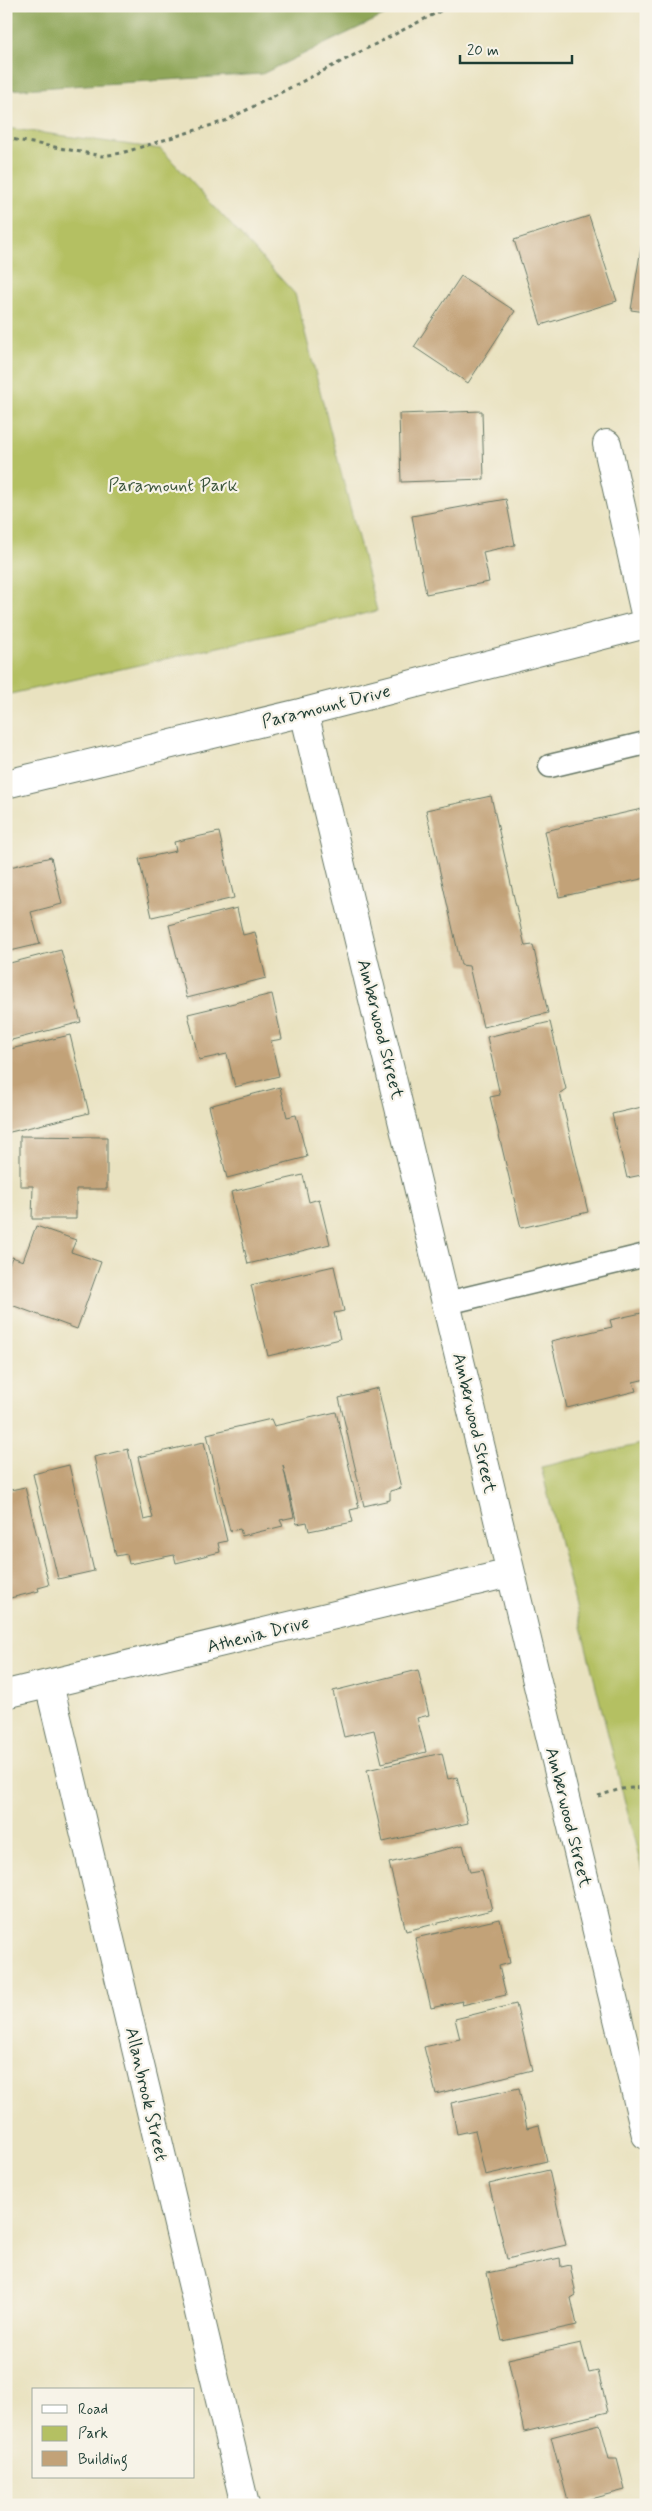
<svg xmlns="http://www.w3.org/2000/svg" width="652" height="2511" font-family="Mynerve,sans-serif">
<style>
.green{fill:#b4c062;stroke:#6a7e4b}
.forest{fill:#8fa658;stroke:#577246}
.building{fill:#c2a278}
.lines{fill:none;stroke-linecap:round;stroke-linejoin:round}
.lane-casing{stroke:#667765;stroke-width:25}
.street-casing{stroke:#667765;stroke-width:30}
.secondary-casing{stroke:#667765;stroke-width:30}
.path{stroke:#667765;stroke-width:3;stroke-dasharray:4 4;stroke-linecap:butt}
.lane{stroke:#fff;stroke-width:22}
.street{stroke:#fff;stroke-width:28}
.secondary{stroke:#fff;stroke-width:28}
.labels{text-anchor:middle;stroke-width:4.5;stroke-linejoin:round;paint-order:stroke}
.park-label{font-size:18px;fill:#3d573d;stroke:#f7f3e8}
.street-label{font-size:18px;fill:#1f3d34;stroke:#f7f3e8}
</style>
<rect width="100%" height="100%" fill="#f7f3e8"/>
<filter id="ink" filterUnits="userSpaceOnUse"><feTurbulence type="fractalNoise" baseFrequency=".02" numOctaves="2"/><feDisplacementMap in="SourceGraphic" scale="10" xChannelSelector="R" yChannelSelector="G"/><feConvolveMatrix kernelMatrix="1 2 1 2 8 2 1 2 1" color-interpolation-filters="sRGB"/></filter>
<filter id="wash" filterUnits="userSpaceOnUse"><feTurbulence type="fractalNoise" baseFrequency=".0096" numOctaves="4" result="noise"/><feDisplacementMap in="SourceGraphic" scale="20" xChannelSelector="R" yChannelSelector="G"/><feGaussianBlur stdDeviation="1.12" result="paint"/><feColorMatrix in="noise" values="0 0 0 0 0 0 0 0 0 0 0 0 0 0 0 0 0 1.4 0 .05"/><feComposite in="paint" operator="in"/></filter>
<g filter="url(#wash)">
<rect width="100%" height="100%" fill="#e9e2c0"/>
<path class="green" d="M 6,128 L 161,149 L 295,294 L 377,611 L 6,695 Z
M 646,1443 L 646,1886 L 541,1467 Z"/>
<path class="forest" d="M 6,6 L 404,6 L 262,74 L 6,90 Z"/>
<g id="blocks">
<path class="building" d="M 589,216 L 617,301 L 541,325 L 514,240 Z
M 645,223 L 646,223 L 646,312 L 631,310 Z
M 461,276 L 515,311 L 468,383 L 414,347 Z
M 482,411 L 484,479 L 401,482 L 399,414 Z
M 506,499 L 515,545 L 483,552 L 489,582 L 426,594 L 412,516 Z
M 491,796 L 525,946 L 533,945 L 548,1013 L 483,1027 L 469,966 L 461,965 L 426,810 Z
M 646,808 L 646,878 L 559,897 L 545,831 Z
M 219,832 L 234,898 L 152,917 L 139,859 L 176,851 L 174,842 Z
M 51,857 L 62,904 L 31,912 L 40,944 L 6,952 L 6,868 Z
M 237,908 L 243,935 L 255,932 L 266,978 L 187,998 L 169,925 Z
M 61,950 L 81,1022 L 8,1041 L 6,964 Z
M 272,994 L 282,1039 L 271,1041 L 279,1076 L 235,1087 L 227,1054 L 199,1060 L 188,1014 Z
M 550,1022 L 566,1089 L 560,1093 L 588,1212 L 521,1228 L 490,1097 L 500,1095 L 487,1037 Z
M 70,1035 L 89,1113 L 6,1133 L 6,1093 L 9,1092 L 6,1079 L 6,1050 Z
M 280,1087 L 287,1117 L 296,1115 L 307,1157 L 227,1178 L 209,1106 Z
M 646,1106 L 646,1174 L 627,1178 L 612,1114 Z
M 20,1136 L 107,1137 L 107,1189 L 76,1189 L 76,1219 L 32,1219 L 33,1186 L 20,1186 Z
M 303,1175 L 309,1202 L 319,1199 L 330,1244 L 248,1264 L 231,1192 Z
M 36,1226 L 76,1240 L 71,1252 L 101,1262 L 77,1329 L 6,1303 L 6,1272 L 12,1257 L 23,1261 Z
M 334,1266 L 344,1311 L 334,1313 L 340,1339 L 268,1356 L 251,1285 Z
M 646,1312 L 646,1379 L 633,1382 L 636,1391 L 567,1408 L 551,1341 L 612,1327 L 610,1320 Z
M 378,1388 L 401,1488 L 390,1491 L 390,1500 L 364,1506 L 339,1398 Z
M 336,1412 L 359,1508 L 350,1510 L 353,1522 L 309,1531 L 307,1522 L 297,1524 L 283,1465 L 294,1517 L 280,1520 L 283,1526 L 242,1536 L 240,1529 L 230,1531 L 207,1434 L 271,1419 L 274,1426 Z
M 204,1442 L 227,1541 L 218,1543 L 220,1552 L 176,1563 L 174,1555 L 129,1564 L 127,1554 L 116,1556 L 94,1457 L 128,1449 L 144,1520 L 153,1518 L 138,1457 Z
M 69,1465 L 94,1571 L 58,1579 L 33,1474 Z
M 25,1487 L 49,1585 L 38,1588 L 39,1591 L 6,1599 L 6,1491 Z
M 418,1670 L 429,1715 L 417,1718 L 426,1752 L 382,1763 L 374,1730 L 344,1737 L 333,1691 Z
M 442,1753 L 448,1779 L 457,1777 L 468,1823 L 383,1842 L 367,1770 Z
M 463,1845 L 470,1872 L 482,1870 L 492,1910 L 406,1931 L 389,1863 Z
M 500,1919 L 510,1963 L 499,1966 L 506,1995 L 462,2005 L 463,2001 L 431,2008 L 415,1938 Z
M 516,2004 L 532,2070 L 436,2094 L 424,2047 L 460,2039 L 455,2019 Z
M 519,2088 L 527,2128 L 539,2125 L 547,2161 L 485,2175 L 475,2130 L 457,2134 L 451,2103 Z
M 549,2170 L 566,2245 L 507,2259 L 489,2184 Z
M 560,2258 L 561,2267 L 570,2265 L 576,2295 L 571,2298 L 577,2325 L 502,2341 L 487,2273 Z
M 581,2343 L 589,2373 L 598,2371 L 608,2412 L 524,2432 L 508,2359 Z
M 600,2424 L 609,2459 L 617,2459 L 625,2490 L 569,2505 L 551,2437 Z"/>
</g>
</g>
<g filter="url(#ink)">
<use href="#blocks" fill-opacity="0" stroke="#667765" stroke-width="1"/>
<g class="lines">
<g class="lane-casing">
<path id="lane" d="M 550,766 L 646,743
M 447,1303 L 646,1255"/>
</g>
<g class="street-casing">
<path id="street" d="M 607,444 L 646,618
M 304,712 L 646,2135
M 49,1684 L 245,2505
M 6,1694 L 510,1573"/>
</g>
<g class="secondary-casing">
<path id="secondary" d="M 6,784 L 304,712 L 646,624"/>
</g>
<path class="path" d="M 6,138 L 102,156 L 122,153 L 225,121 L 450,6
M 598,1796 L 621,1789 L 646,1787"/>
<use href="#lane" class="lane"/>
<use href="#street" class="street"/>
<use href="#secondary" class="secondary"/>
</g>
</g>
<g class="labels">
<g class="park-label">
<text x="173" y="491">Paramount Park</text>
</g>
<g class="street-label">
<text transform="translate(326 706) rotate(-14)" y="6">Paramount Drive</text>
<text transform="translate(381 1029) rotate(76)" y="6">Amberwood Street</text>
<text transform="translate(475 1423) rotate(77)" y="6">Amberwood Street</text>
<text transform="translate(258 1634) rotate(-14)" y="6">Athenia Drive</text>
<text transform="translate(569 1817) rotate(76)" y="6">Amberwood Street</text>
<text transform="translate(147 2094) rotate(77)" y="6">Allanbrook Street</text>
</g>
</g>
<rect width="652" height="2511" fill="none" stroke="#f7f3e8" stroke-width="25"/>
<rect x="32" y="2388" width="162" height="90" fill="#f7f3e8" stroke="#a1aaa0"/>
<rect x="42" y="2405" width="25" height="8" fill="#ffffff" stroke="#a1aaa0"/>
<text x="78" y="2414" font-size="15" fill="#1f3d34">Road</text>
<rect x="42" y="2426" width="25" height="15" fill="#b4c062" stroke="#a1aaa0"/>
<text x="78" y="2438" font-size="15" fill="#1f3d34">Park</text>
<rect x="42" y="2451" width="25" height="15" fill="#c2a278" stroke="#a1aaa0"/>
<text x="78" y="2464" font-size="15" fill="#1f3d34">Building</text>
<path d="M460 55v8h112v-8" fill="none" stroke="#1f3d34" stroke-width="2.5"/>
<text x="467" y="55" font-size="15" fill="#1f3d34" stroke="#f7f3e8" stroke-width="4" paint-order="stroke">20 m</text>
</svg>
